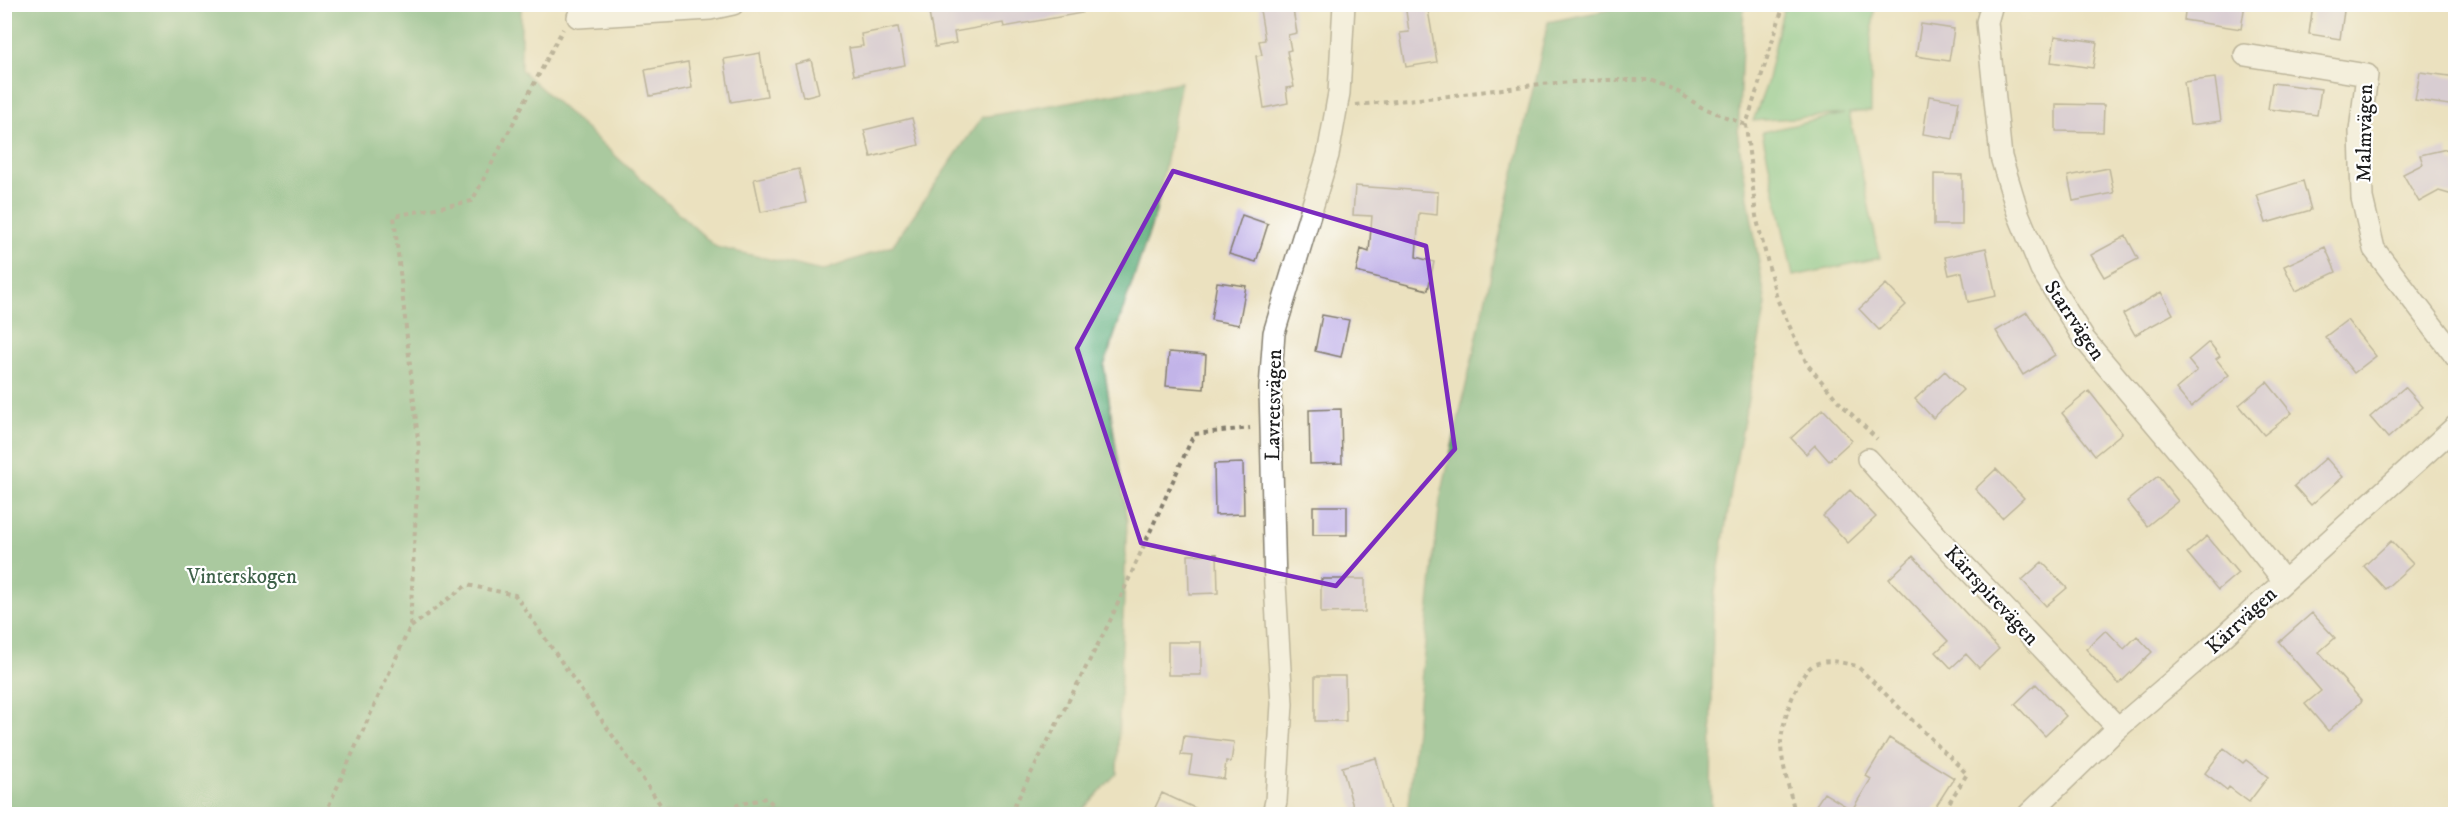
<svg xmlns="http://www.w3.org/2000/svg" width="2460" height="819" font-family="'IM FELL DW Pica',serif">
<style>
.green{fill:#71c88d;stroke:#467254;stroke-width:1.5}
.forest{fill:#5cac78;stroke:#3c644a;stroke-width:1.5}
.building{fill:#c2b4e8}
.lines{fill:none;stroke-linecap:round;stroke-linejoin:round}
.minor-casing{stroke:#847e6e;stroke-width:24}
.path{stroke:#847e6e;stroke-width:4;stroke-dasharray:4.5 4.5;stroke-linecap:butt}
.minor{stroke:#fff;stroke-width:21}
.marked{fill:none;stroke:#7b2cbf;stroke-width:4.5;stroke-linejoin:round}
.labels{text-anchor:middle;stroke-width:4.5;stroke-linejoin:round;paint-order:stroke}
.street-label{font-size:21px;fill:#1c1c1c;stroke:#fff}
.park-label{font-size:21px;fill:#3e6149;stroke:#fff}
</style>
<rect width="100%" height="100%" fill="#fff"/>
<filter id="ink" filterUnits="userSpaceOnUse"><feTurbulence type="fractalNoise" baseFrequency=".0167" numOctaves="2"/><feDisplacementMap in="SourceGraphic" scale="12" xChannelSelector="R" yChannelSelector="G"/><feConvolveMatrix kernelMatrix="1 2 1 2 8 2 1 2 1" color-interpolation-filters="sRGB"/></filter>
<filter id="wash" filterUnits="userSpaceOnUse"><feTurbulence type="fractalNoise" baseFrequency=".008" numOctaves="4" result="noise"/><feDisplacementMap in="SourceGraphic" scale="24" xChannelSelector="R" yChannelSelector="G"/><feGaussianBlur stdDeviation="1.35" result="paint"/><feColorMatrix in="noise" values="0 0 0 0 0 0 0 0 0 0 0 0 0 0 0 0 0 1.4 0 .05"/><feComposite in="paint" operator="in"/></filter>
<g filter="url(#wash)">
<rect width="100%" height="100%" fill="#ebe1bf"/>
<path class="green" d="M 1784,5 L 1875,5 L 1871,40 L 1871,111 L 1849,113 L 1880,258 L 1793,276 L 1762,132 L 1844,114 L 1753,121 L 1767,83 Z"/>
<path class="forest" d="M 5,4 L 521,5 L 521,70 L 716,247 L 822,271 L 892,246 L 982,117 L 1181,82 L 1156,212 L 1104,366 L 1127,521 L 1117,773 L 1079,814 L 5,814 Z
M 1632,5 L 1744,5 L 1738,137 L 1766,305 L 1734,473 L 1713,606 L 1711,814 L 1407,814 L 1440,500 L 1548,22 Z"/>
<g id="blocks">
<path class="building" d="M 954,4 L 1081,4 L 1082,13 L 1004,27 L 1003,23 L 954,32 L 956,43 L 935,47 L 929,13 L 954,9 Z
M 1259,4 L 1292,4 L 1297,33 L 1288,35 L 1291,50 L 1287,51 L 1294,87 L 1286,88 L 1288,103 L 1264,108 L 1256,56 L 1262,55 L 1259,41 L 1265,40 Z
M 1405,4 L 1427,4 L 1437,62 L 1406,67 L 1400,33 L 1409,32 Z
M 2186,4 L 2245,4 L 2241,29 L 2184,20 Z
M 2313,4 L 2345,4 L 2340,39 L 2309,34 Z
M 1921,24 L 1954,29 L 1949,61 L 1916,56 Z
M 898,27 L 905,65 L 854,75 L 849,48 L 863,46 L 861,34 Z
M 2055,36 L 2097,42 L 2093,68 L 2051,62 Z
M 760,53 L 767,96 L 731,102 L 724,59 Z
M 811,60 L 819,93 L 803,97 L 795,64 Z
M 688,62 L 692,88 L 650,96 L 645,70 Z
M 2420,72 L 2456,77 L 2456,106 L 2415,100 Z
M 2215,78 L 2221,121 L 2190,125 L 2184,82 Z
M 2272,83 L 2321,89 L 2317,115 L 2268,109 Z
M 1929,96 L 1959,101 L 1953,139 L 1923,134 Z
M 2056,104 L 2104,105 L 2103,132 L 2056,131 Z
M 912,118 L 919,145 L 871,157 L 864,130 Z
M 2447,149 L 2450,161 L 2456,163 L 2456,196 L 2439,191 L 2419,202 L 2403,174 L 2423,164 L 2420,155 Z
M 2109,168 L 2114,193 L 2073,201 L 2068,176 Z
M 799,169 L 806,203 L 761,212 L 754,179 Z
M 1934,174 L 1962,175 L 1962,225 L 1934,225 Z
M 2303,181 L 2311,210 L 2266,223 L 2257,195 Z
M 1355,186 L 1438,192 L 1437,215 L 1419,213 L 1416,257 L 1434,262 L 1428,290 L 1356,272 L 1361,249 L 1369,252 L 1372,216 L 1353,215 Z
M 1242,215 L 1268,224 L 1256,262 L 1229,254 Z
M 2126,236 L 2138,259 L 2104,277 L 2091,255 Z
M 2325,247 L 2336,272 L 2296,291 L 2284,266 Z
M 1986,248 L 1996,296 L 1968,302 L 1962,272 L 1949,275 L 1945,257 Z
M 1217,282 L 1246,286 L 1239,325 L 1211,320 Z
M 1886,284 L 1906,305 L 1879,330 L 1859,309 Z
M 2161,292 L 2173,314 L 2135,335 L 2123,314 Z
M 2027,312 L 2055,355 L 2023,375 L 1996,331 Z
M 1322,315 L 1349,320 L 1341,357 L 1315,351 Z
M 2347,320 L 2376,356 L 2354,373 L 2325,337 Z
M 2209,342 L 2220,356 L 2216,359 L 2229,375 L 2191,407 L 2176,389 L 2197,371 L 2188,360 Z
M 1169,352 L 1206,355 L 1204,389 L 1166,386 Z
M 1945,371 L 1963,390 L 1933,418 L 1915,399 Z
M 2267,382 L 2292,413 L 2264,435 L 2239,405 Z
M 2405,387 L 2423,407 L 2388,438 L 2370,417 Z
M 2089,391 L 2122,433 L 2095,455 L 2062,413 Z
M 1341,409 L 1342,463 L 1310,464 L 1309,410 Z
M 1823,409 L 1852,440 L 1829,461 L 1815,445 L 1806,454 L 1791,438 Z
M 2326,458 L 2343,477 L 2311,505 L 2294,486 Z
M 1243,463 L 1244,514 L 1215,515 L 1214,464 Z
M 1996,469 L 2024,498 L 2002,518 L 1975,489 Z
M 2158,476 L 2178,501 L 2147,526 L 2127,501 Z
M 1850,490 L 1876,517 L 1848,543 L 1823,516 Z
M 1313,506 L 1347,506 L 1347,535 L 1313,535 Z
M 2207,536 L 2238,573 L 2218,590 L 2187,553 Z
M 2391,541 L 2413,564 L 2385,589 L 2364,566 Z
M 1217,554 L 1218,593 L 1189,594 L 1188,555 Z
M 1913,556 L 1999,649 L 1979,668 L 1966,654 L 1951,668 L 1936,652 L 1948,641 L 1889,579 Z
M 2042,562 L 2067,588 L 2046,606 L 2022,580 Z
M 1321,579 L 1365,579 L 1365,612 L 1321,613 Z
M 2312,613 L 2335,638 L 2319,652 L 2362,701 L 2328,731 L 2305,704 L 2321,691 L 2279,642 Z
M 2106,630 L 2124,649 L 2137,636 L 2152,652 L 2119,684 L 2086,649 Z
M 1168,642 L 1201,642 L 1201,675 L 1168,675 Z
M 1315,676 L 1345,676 L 1346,721 L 1315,721 Z
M 2036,684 L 2066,716 L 2045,736 L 2015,704 Z
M 1184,736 L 1234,742 L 1231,762 L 1226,761 L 1224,779 L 1189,774 L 1192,756 L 1181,755 Z
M 1889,738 L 1954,778 L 1931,814 L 1810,814 L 1824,793 L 1852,810 L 1871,779 L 1866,776 Z
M 2224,748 L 2243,763 L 2246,760 L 2268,777 L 2249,802 L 2229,787 L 2227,790 L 2205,773 Z
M 1376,758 L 1391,814 L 1355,814 L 1342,767 Z
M 1162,793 L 1208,814 L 1152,814 Z"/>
</g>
</g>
<g filter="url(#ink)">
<use href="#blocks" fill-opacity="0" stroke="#847e6e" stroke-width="1.5"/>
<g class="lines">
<g class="minor-casing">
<path id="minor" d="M 1992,4 L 1987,22 L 2001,157 L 2018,213 L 2041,269 L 2084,339 L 2233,516 L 2284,581
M 578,17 L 710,9 L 733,4
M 2245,55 L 2367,75 L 2360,131 L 2362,198 L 2374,249 L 2456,357
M 1868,459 L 1942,542 L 2118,728
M 1273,814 L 1276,801 L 1282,704 L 1275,584 L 1270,388 L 1274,333 L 1328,155 L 1339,93 L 1344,4
M 2029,814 L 2118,728 L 2203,655 L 2456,426"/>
</g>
<path class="path" d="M 1784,4 L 1746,125 L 1756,216 L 1777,299 L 1807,364 L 1839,402 L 1877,439
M 1356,105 L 1448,96 L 1541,84 L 1608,80 L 1650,80 L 1675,90 L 1701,107 L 1746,125
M 411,627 L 467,585 L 515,595 L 667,814
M 325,814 L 410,627 L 419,449 L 394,216 L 472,201 L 563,29
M 700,814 L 766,798 L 784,814
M 1010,814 L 1109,623 L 1194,434 L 1250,428
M 1791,814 L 1794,809 C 1790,791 1781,761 1781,744 C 1781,725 1797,673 1815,664 C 1829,658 1843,663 1857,666 L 1967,774 L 1942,814"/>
<use href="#minor" class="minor"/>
</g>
</g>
<path d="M0 0H2460V819H0ZM 1173,171 L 1426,246 L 1455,449 L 1336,586 L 1141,543 L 1077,348 Z" fill="#ebe1bf" fill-opacity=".55" fill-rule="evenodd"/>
<path class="marked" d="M 1173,171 L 1426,246 L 1455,449 L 1336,586 L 1141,543 L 1077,348 Z"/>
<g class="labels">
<g class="street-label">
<text transform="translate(2364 133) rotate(-89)" y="7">Malmvägen</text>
<text transform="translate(2075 320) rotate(56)" y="7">Starrvägen</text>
<text transform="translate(1273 405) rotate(-89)" y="7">Lavretsvägen</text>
<text transform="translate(1992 595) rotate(47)" y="7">Kärrspirevägen</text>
<text transform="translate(2241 620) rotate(-43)" y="7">Kärrvägen</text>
</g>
<g class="park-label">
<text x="242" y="583">Vinterskogen</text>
</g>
</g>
<rect width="2460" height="819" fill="none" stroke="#fff" stroke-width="24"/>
</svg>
